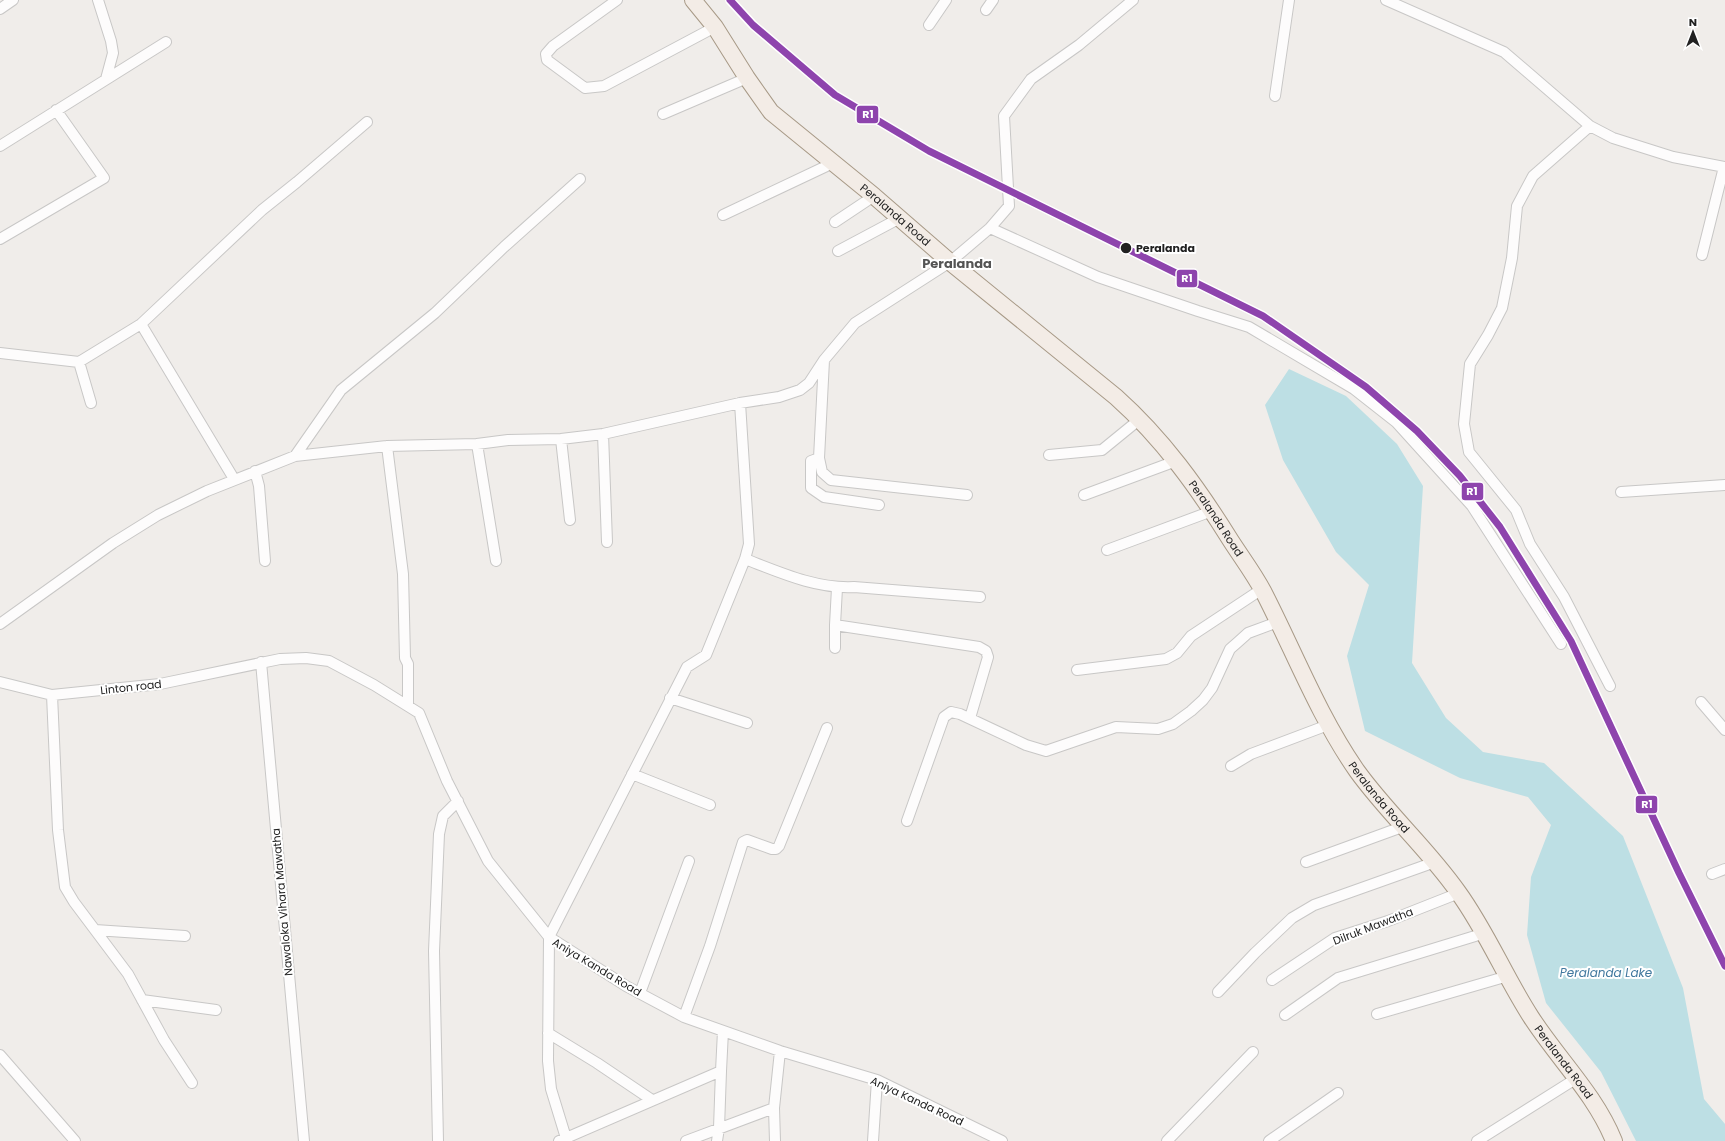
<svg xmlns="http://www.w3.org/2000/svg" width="1725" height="1141" font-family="Poppins,sans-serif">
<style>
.water{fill:#bddfe4}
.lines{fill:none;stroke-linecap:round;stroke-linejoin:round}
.street-casing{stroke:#c8c7c6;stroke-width:12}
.primary-casing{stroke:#a79986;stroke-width:18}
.street{stroke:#fdfcfc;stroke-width:10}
.primary{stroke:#f3ece6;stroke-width:16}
.rail-1-casing{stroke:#fff;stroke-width:10}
.rail-1{stroke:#8e44ad;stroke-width:7}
.stop-dot{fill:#212121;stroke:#fff;stroke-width:1.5}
.labels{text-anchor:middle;stroke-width:4;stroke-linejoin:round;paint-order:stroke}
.street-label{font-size:11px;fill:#212121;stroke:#fff}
.stop-label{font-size:11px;font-weight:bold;fill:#212121;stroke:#fff;text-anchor:start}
.water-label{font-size:12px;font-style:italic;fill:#40789e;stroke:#fff}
.quarter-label{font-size:13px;font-weight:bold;fill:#545454;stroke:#fff}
.line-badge{stroke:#fff;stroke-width:1.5}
.badge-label{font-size:11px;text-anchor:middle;font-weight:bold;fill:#fff}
</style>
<rect width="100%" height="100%" fill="#f0edea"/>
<path class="water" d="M 1289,369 L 1346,396 L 1397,444 L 1423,486 L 1412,663 L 1446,718 L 1483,752 L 1544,763 L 1623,836 L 1683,988 L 1704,1099 L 1725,1124 L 1725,1141 L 1636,1141 L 1601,1072 L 1546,1003 L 1527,935 L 1531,877 L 1551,825 L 1528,797 L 1460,778 L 1365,731 L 1347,656 L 1369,585 L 1336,552 L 1283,460 L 1265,405 Z"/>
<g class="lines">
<g class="street-casing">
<path id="street" d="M 98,0 L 111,41 L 113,53 L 106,79
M 617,0 L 553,46 L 546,54 L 547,60 L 585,88 L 604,86 L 715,27
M 1386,0 L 1504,52 L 1590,126 L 1613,138 L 1673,157 L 1725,167
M 0,9 L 13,0
M 986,10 L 993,0
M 929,25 L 946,0
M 1275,96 L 1289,0
M 663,114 L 747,78
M 1590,126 L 1533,176 L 1517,206 L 1512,258 L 1502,308 L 1488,335 L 1470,364 L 1464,424 L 1469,452 L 1516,510 L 1530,544 L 1564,597 L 1610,686
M 0,146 L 166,42
M 723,215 L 833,163
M 835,222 L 874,196
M 990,228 L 1098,277 L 1198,311 L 1249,327 L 1354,389 L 1396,422 L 1472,506 L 1561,644
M 0,239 L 104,178 L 56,110
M 838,251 L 900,218
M 1702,255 L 1724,167
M 141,324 L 234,479
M 0,353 L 79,362 L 141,324 L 262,210 L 297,182 L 367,122
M 824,360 L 819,458 L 822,472 L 831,480 L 967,495
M 79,362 L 91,403
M 603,434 L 607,542
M 561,439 L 570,520
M 477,444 L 496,561
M 387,446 L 403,574 L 405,658 L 408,664 L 408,706
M 1049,455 L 1102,450 L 1140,419
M 295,456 L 341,390 L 435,313 L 504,247 L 580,179
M 819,458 L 811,461 L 811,488 L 824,497 L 879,505
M 255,471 L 259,486 L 265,561
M 1621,492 L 1725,485
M 1084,495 L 1176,461
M 1107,550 L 1212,511
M 745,559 C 779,572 816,589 854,587 L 980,597
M 837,588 L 835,625 L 979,647 L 986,651 L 988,657 L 970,718
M 0,624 L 113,543 L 158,515 L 207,491 L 295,456 L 387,446 L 477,444 L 508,440 L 561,439 L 603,434 L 740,403 L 779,397 L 800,390 L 809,383 L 824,360 L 855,323 L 950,262 L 990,228 L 1009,206 L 1004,116 L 1031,79 L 1079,45 L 1133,0
M 835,648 L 835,625
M 261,662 L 304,1141
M 1077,670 L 1166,659 L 1177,653 L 1191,636 L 1262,589
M 0,682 L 52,695 L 160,684 L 280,659 L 306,658 L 329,661 L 374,685 L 419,713 L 447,781 L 488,861 L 549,937 L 626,986 L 684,1017 L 780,1051 L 877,1080 L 1002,1141
M 52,695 L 58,830 L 65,887 L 74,902 L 128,974 L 164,1040 L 192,1083
M 670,698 L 747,723
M 1701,702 L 1725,730
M 1231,766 L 1251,754 L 1328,725
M 632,774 L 710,805
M 907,821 L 944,717 L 951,712 L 960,714 L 1026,745 L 1046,751 L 1116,727 L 1158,729 L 1173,724 L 1191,711 L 1203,700 L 1212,688 L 1230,649 L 1238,642 L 1248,633 L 1278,622
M 1306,862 L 1402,827
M 1712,874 L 1725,869
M 95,930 L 185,936
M 1272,980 L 1335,938 L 1388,921 L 1459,893
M 1218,992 L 1255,953 L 1292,918 L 1314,905 L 1435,862
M 640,993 L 689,861
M 142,1000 L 216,1010
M 1377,1014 L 1508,976
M 1285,1015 L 1338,978 L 1485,933
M 684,1017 L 710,946 L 743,842 L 747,840 L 772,849 L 776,849 L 779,846 L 827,728
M 548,1033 L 597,1063 L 652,1100
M 0,1055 L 75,1141
M 566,1138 L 551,1089 L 548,1061 L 549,937 L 687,667 L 706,655 L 745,559 L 749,544 L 740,403
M 438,1141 L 434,951 L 439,834 L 443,816 L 458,801
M 559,1141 L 721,1071 L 723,1031
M 686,1141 L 774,1108
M 717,1141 L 719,1128 L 721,1071
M 775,1141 L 774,1108 L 780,1051
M 873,1141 L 877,1080
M 1167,1141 L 1253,1052
M 1269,1141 L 1338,1093
M 1477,1141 L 1577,1078"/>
</g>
<g class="primary-casing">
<g id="primary">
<path id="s1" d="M 693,0 L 715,27 L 747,78 L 771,112 L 874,196 L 950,262 L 1116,397 C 1163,439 1198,488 1231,541 C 1242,558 1254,574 1263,591 C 1294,651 1318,715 1357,771 C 1388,814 1428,849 1458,892 C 1487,932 1505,977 1531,1017 C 1558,1059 1595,1094 1614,1141"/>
</g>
</g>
<use href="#street" class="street"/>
<use href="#primary" class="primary"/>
<g class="rail-1-casing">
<path id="rail-1" d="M 730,0 L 753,25 L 835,95 L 929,151 L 1263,316 L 1366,387 L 1417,431 L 1460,476 L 1500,527 L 1571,641 L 1679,873 L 1725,966"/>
</g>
<use href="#rail-1" class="rail-1"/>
</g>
<circle class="stop-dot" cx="1126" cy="248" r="6"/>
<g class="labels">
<g class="street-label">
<text dy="4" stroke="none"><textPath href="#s1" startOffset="298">Peralanda Road</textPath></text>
<text dy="4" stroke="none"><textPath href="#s1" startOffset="742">Peralanda Road</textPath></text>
<text transform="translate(131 687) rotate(-6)" y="4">Linton road</text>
<text dy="4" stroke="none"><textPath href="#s1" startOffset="1066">Peralanda Road</textPath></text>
<text transform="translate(282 902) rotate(-95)" y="4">Nawaloka Vihara Mawatha</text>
<text transform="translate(1373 926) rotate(-21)" y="4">Dilruk Mawatha</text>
<text transform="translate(597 967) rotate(31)" y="4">Aniya Kanda Road</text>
<text dy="4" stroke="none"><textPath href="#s1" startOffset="1390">Peralanda Road</textPath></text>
<text transform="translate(917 1101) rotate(25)" y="4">Aniya Kanda Road</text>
</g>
<g class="stop-label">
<text x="1136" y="252">Peralanda</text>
</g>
<g class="water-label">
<text x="1606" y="977">Peralanda Lake</text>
</g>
<g class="quarter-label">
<text x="957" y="268">Peralanda</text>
</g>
</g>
<g class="line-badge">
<rect x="856" y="105" width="23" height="19" rx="4" fill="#8e44ad"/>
<rect x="1176" y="269" width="22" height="19" rx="4" fill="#8e44ad"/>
<rect x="1461" y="482" width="23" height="19" rx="4" fill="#8e44ad"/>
<rect x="1635" y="795" width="23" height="19" rx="4" fill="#8e44ad"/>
</g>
<g class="badge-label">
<text x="868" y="118">R1</text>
<text x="1187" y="282">R1</text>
<text x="1472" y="495">R1</text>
<text x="1647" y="808">R1</text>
</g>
<g transform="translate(1693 32)" stroke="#ffffff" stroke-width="3" paint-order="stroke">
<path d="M0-3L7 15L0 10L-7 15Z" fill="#212121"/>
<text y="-6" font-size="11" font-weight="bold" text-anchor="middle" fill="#212121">N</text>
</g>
</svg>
